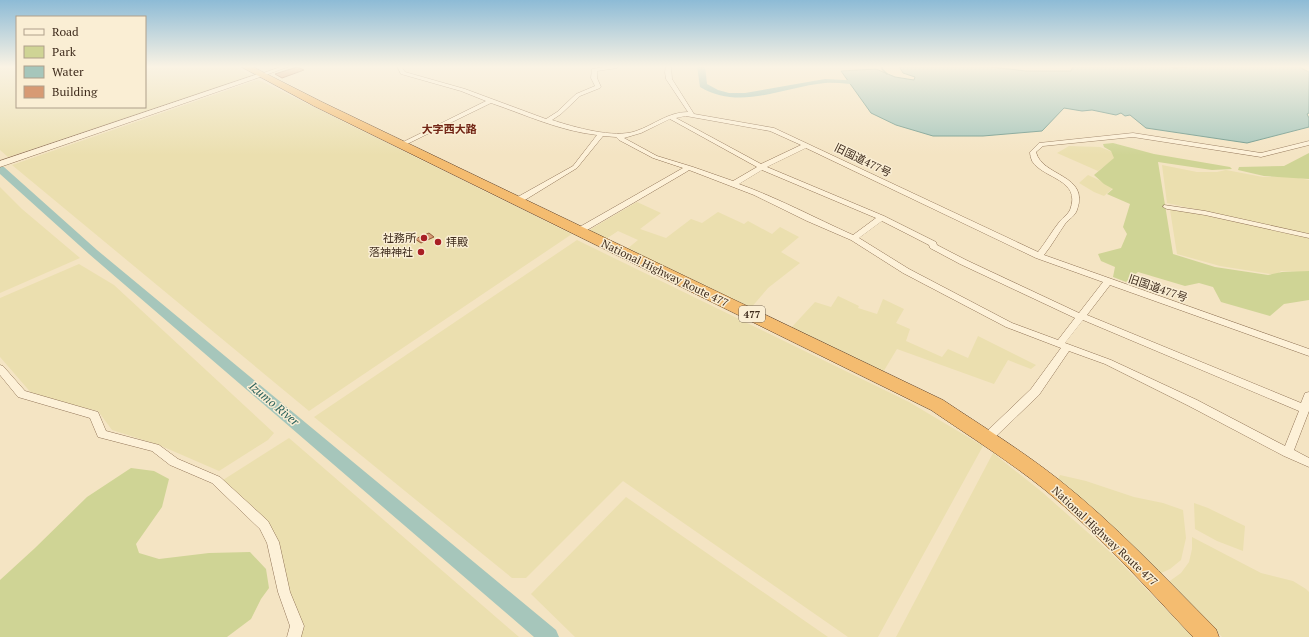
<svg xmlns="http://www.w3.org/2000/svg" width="1309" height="637" font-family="'PT Serif','Noto Sans JP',serif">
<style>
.farmland{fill:#ebdfaf}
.green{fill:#cfd495}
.water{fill:#a6c6bb;stroke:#6b968a}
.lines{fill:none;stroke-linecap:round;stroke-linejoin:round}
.stream{stroke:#6b968a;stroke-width:1.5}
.river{fill:#a6c6bb;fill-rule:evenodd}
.building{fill:#d79a74;stroke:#945a39}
.minor-casing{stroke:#917457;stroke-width:1}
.tertiary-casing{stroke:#917457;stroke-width:1}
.trunk-casing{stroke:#5e412b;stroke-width:1}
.minor{fill:#fdf1d8;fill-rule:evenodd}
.tertiary{fill:#fdf1d8;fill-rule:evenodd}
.trunk{fill:#f4bc70;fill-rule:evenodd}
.poi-dot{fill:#a81f24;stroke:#faeed4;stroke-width:1.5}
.labels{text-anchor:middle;stroke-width:3;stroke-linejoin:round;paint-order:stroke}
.shield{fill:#faeed4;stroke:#776654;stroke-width:1}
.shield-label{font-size:10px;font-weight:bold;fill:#3f2c1d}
.far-quarter-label{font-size:11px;font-weight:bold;fill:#722616;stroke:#faeed4}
.street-label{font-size:11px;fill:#3f2c1d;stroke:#faeed4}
.poi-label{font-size:11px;fill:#3f2c1d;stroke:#faeed4;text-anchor:end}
.water-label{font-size:12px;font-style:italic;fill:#2a615b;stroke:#faeed4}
</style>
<rect width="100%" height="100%" fill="#f4e4c3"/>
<path class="farmland" d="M 0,66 L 17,66 L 17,107 L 145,107 L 145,66 L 234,66 L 252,76 L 8,157 L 0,150 Z
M 257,80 L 261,81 L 572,234 L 309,411 L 12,165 Z
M 1069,146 L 1100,147 L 1115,153 L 1117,157 L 1098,171 L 1057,153 Z
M 1162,165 L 1197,172 L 1217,172 L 1226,170 L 1263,177 L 1293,177 L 1309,180 L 1309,234 L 1167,203 Z
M 1088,175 L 1114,187 L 1104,196 L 1094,192 L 1079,183 Z
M 0,187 L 22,209 L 80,258 L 0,293 Z
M 637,202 L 661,213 L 640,229 L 666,238 L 691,219 L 702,223 L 718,212 L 744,224 L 748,221 L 772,234 L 780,227 L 799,237 L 781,252 L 800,263 L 768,288 L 750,309 L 627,249 L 638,240 L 618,231 L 606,239 L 591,232 L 591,229 Z
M 1170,210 L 1181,210 L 1309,238 L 1309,271 L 1300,272 L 1281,271 L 1276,275 L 1220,266 L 1177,254 Z
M 577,240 L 909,402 L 983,446 L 878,637 L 848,637 L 623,481 L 526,578 L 512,578 L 314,417 Z
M 79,264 L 114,285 L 274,433 L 268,440 L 219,471 L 159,445 L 112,430 L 98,411 L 33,395 L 0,357 L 0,298 Z
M 838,296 L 859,306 L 858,308 L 877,314 L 883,299 L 904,309 L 896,323 L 910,329 L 906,341 L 942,357 L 948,349 L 968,358 L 978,336 L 1036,365 L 1031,369 L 1008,360 L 994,384 L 897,349 L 882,374 L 790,329 L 815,302 L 831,307 Z
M 289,438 L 519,637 L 298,637 L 292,605 L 276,543 L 264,517 L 223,480 Z
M 993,453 L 1042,492 L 1111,553 L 1193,637 L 896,637 Z
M 1060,475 L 1086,481 L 1134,497 L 1163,503 L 1183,510 L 1186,538 L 1181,560 L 1170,569 L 1157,575 L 1056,483 Z
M 626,497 L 828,637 L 575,637 L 531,594 Z
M 1194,503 L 1208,508 L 1245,526 L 1243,551 L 1217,541 L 1195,529 Z
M 1192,537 L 1261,573 L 1293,581 L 1306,589 L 1309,592 L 1309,637 L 1222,637 L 1167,583 L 1181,573 L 1189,562 L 1192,549 Z"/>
<path class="green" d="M 1113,143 L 1154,154 L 1230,167 L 1232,169 L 1212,170 L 1158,162 L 1173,254 L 1215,267 L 1268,275 L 1282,272 L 1309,271 L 1309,300 L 1284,304 L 1270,316 L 1221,302 L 1213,287 L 1199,283 L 1185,286 L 1138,272 L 1126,282 L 1113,277 L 1115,267 L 1101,261 L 1098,254 L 1121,248 L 1127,234 L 1123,227 L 1130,204 L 1107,194 L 1113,189 L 1104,184 L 1094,175 L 1114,158 L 1111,151 L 1104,147 L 1103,144 Z
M 1309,153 L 1309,179 L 1264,176 L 1238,170 L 1239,167 L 1284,166 Z
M 131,468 L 154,471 L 169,479 L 162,507 L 136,544 L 139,553 L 159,559 L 209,553 L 250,552 L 266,569 L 269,588 L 261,599 L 251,619 L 227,637 L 0,637 L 0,580 L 35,548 L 87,497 Z"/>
<path class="water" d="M 899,66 L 983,66 L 1026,71 L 1071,71 L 1073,66 L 1168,66 L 1175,68 L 1197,66 L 1297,66 L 1309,72 L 1309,113 L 1307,114 L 1309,118 L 1309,127 L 1247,143 L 1146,128 L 1130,115 L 1125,116 L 1121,113 L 1116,115 L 1092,110 L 1082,111 L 1064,108 L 1042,131 L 983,136 L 933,136 L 896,125 L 871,113 L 841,71 L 876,69 L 895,77 L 914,80 L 915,77 L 903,73 Z"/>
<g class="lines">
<path class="stream" d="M 882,66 L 882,69 L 887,74"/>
<path class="river" d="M 697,66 L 705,66 L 707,84 L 718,90 L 729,93 L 745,93 L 825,79 L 865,81 L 869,83 L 865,85 C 852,85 838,82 825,83 C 782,87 741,111 700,87 Z
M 0,166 L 4,167 L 97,250 L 556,630 L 559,637 L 534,637 L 89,254 L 0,174 Z"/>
</g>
<path class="building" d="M 297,67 L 304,70 L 282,78 L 275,74 Z
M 429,233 L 434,237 L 421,243 L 415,239 Z"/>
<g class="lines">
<g class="minor-casing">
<path id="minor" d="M 283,66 L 290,66 L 263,76 L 258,75 Z
M 397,66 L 401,66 L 405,72 L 465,89 L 546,119 L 557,112 L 576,94 L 595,86 L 591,78 L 592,69 L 610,66 L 619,66 L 617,68 L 597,71 L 597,78 L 601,87 L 600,88 L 580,96 L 561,114 L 552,120 C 574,127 614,139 636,131 C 654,125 668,112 688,112 L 666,79 L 665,72 L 666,66 L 671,66 L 672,79 L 694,114 L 774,128 L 1038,252 C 1046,242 1052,231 1060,221 C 1063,218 1068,214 1070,210 C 1082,179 1043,179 1032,161 C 1031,158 1030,155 1030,152 L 1039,143 L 1133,133 L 1261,153 L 1309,141 L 1309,145 L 1261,157 L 1133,137 L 1043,146 L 1036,152 C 1042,177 1090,174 1077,210 C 1075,216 1069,219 1065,224 C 1058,234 1052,245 1044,255 L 1309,349 L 1309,356 L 1110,285 L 1087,315 L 1301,403 L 1305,393 L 1309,392 L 1309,411 L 1294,450 L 1309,458 L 1309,467 L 1284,456 L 1189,406 L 1105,364 L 1069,351 L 1039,395 L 991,441 L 987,442 L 983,441 L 982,438 L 983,435 L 1031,389 L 1061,348 L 1006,327 L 903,273 L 851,240 L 807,221 L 754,195 L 689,170 L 686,172 L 582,233 L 576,233 L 575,231 L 576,229 L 683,168 L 653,158 L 619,140 L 616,137 L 603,136 L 577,168 L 520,203 L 514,203 L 514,199 L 573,166 L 597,135 C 560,131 526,115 491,103 L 403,146 L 399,146 L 399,144 L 486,101 L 461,91 L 401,74 ZM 686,116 L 770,131 L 801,145 L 761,164 L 676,118 ZM 670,119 L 757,167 L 733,181 L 693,167 L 657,156 L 624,138 L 641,133 ZM 806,148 L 1036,258 L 1103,282 L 1079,313 L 966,260 L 937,245 L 936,242 L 884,216 L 767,167 ZM 762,170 L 876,218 L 853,235 C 815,218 778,198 739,184 ZM 882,221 L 929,245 L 930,248 L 960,264 L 1075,318 L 1058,340 L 1012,323 L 909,269 L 859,238 ZM 1083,320 L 1299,411 L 1285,446 L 1197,400 L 1111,360 L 1065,343 Z
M 1164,205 L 1205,211 L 1309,234 L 1309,238 L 1205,215 L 1167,209 L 1163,207 Z
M 0,365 L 3,366 L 25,391 L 98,412 L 106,431 L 159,445 L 178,459 L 220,477 L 268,521 L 279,542 L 290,592 L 304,626 L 301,637 L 287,637 L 290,626 L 278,592 L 267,543 L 260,529 L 212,483 L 170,465 L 152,451 L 98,437 L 90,418 L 18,397 L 0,375 Z"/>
</g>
<g class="tertiary-casing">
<path id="tertiary" d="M 261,73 L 264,75 L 263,76 L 0,167 L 0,161 Z"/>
</g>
<g class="trunk-casing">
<path id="trunk" d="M 240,66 L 251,66 L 322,102 L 943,400 C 982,426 1021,450 1058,479 C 1115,524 1165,578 1216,629 L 1219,637 L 1193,637 C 1145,586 1099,534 1045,490 C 1009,461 969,436 931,410 L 314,106 Z"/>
</g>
<use href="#minor" class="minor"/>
<use href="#tertiary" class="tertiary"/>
<use href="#trunk" class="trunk"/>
</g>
<linearGradient id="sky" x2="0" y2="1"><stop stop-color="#8dbbd6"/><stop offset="0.43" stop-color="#faf3e4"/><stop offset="1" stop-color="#faf3e4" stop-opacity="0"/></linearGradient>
<rect width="1309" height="155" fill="url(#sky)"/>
<g class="poi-dot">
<circle cx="424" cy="238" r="4"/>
<circle cx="438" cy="242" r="4"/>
<circle cx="421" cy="252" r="4"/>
</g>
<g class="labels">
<rect class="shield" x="739" y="306" width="26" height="16" rx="3"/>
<g class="shield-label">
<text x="752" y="318">477</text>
</g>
<g class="far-quarter-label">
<text x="449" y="133">大字西大路</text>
</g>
<g class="street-label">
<text transform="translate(863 160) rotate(26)" y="4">旧国道477号</text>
<text transform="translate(665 273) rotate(26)" y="4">National Highway Route 477</text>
<text transform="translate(1158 288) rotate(19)" y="4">旧国道477号</text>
<text transform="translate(1105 536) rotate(43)" y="4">National Highway Route 477</text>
</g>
<g class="poi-label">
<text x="416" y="242">社務所</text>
<text x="446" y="246" text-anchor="start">拝殿</text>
<text x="413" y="256">落神神社</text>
</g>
<g class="water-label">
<text transform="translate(274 404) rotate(40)" y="4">Izumo River</text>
</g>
</g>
<rect x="16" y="16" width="130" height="92" fill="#faeed4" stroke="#afa08b"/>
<rect x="24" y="29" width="20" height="6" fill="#fdf1d8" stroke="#afa08b"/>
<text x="52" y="36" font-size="12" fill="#3f2c1d">Road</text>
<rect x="24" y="46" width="20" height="12" fill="#cfd495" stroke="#afa08b"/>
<text x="52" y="56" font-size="12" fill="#3f2c1d">Park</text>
<rect x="24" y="66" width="20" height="12" fill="#a6c6bb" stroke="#afa08b"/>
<text x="52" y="76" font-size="12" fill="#3f2c1d">Water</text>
<rect x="24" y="86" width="20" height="12" fill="#d79a74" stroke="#afa08b"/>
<text x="52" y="96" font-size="12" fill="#3f2c1d">Building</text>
</svg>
